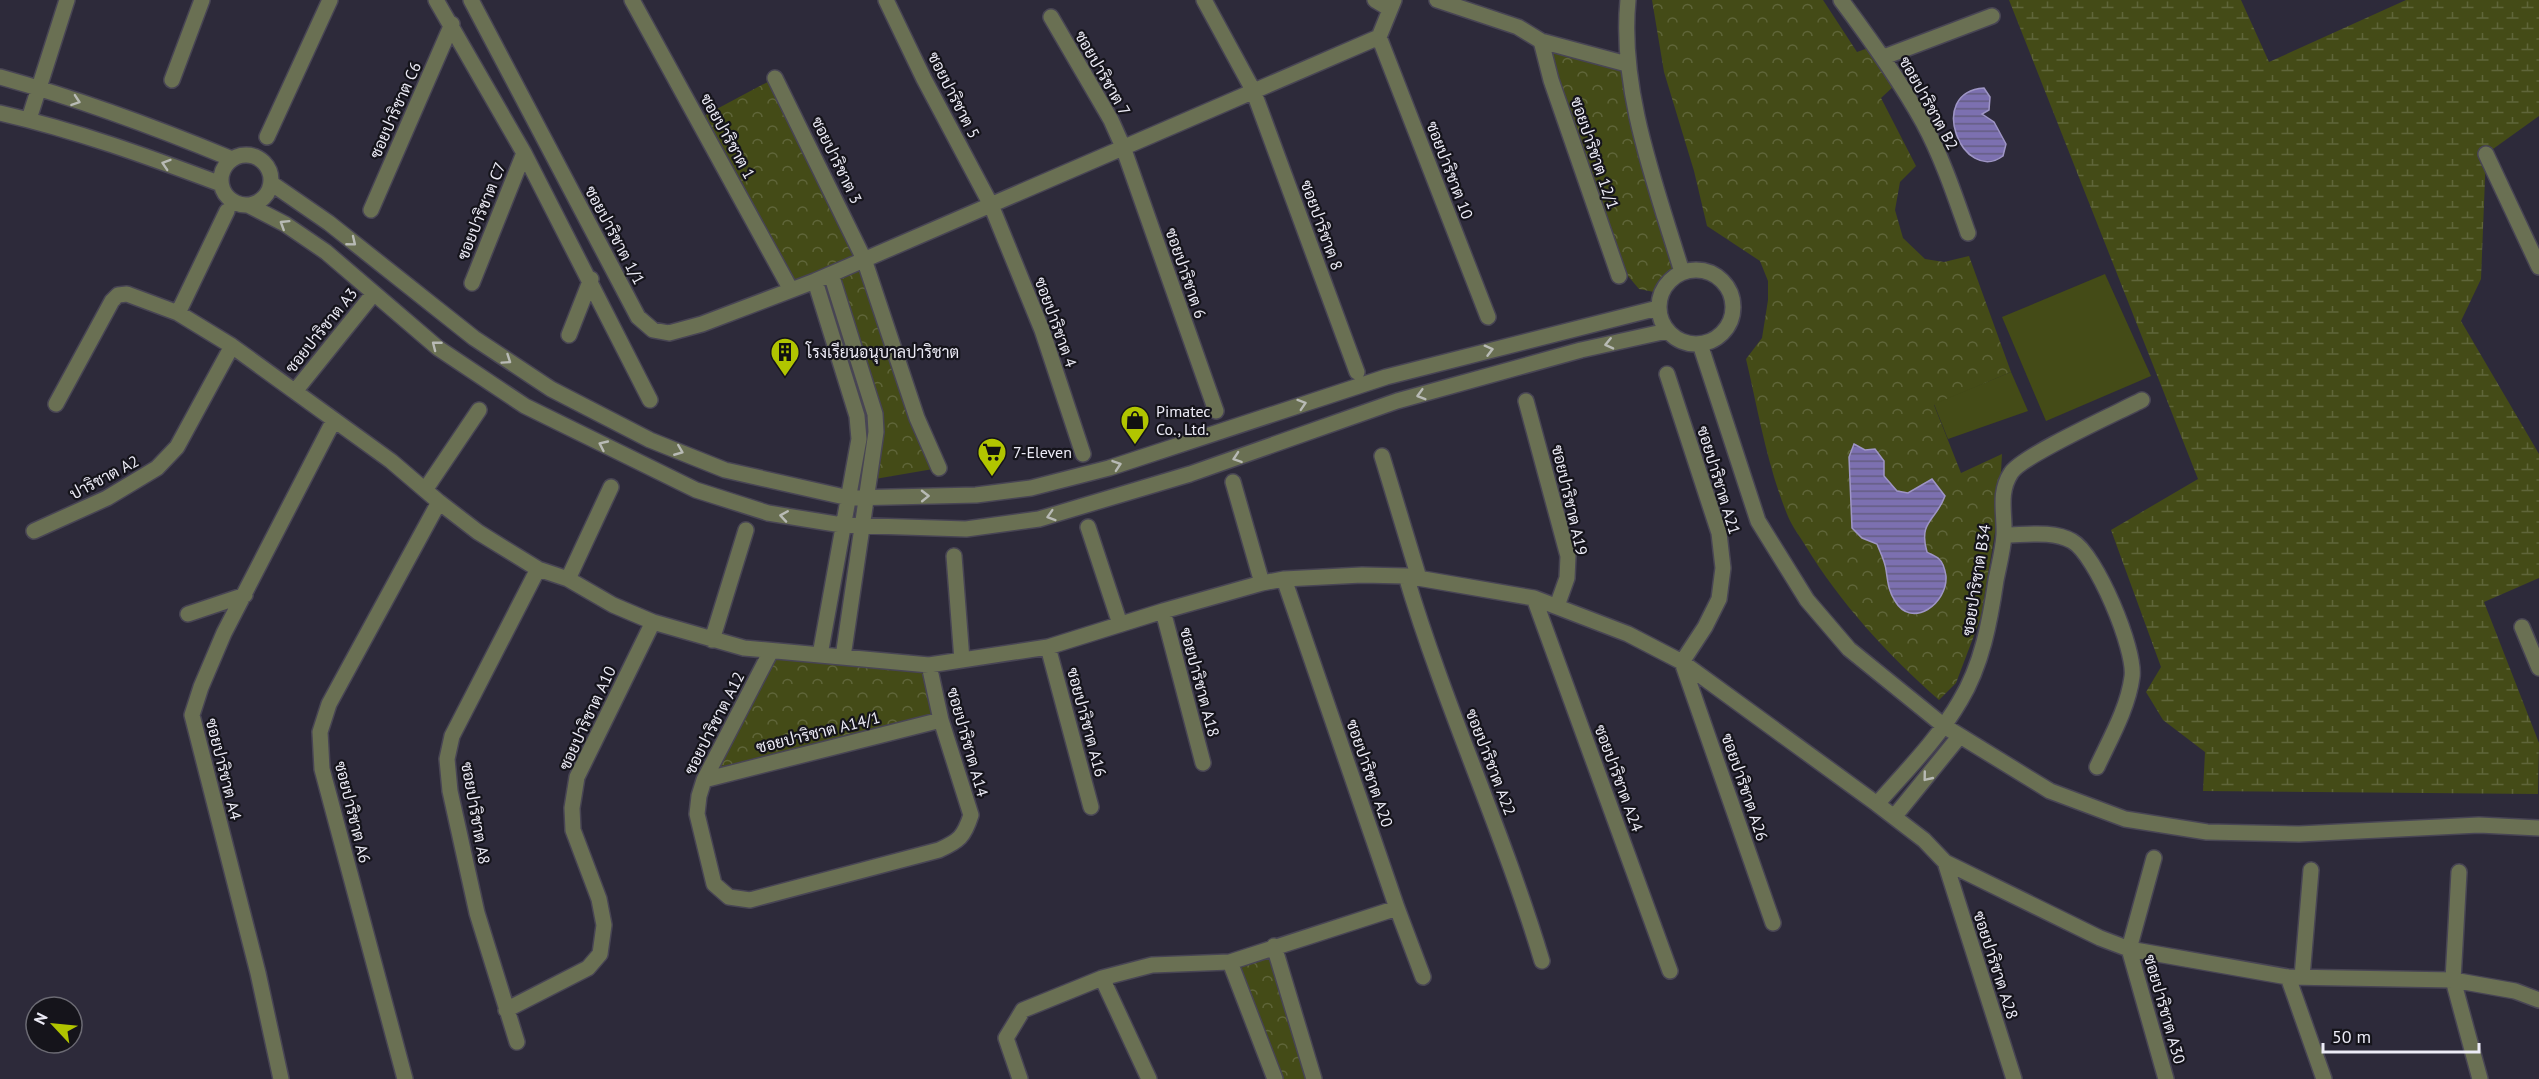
<svg xmlns="http://www.w3.org/2000/svg" width="2539" height="1079" font-family="'PT Sans',Sarabun,sans-serif">
<style>
.wetland{fill:url(#wetland-marsh)}
.park{fill:url(#park-crowns)}
.pitch{fill:#444b17}
.water{fill:url(#water-rules);stroke:#9e95c5;stroke-width:1.5}
.lines{fill:none;stroke-linecap:round;stroke-linejoin:round}
.minor-casing{stroke:#484554;stroke-width:18}
.minor{stroke:#6a7053;stroke-width:15}
.oneway{stroke:#b8bab5}
.labels{text-anchor:middle;stroke-width:4.5;stroke-linejoin:round;paint-order:stroke}
.street-label{font-size:16px;fill:#ecebf6;stroke:#15141b}
.poi-label{font-size:16px;fill:#ecebf6;stroke:#15141b;text-anchor:start}
</style>
<defs>
<pattern id="wetland-marsh" width="20" height="14" patternUnits="userSpaceOnUse" patternTransform="scale(1.5)"><rect width="20" height="14" fill="#444b17"/><path d="M1 5h8M5 5V1M11 12h8M15 12V8" fill="none" stroke="#5f6539"/></pattern>
<pattern id="park-crowns" width="20" height="18" patternUnits="userSpaceOnUse" patternTransform="scale(1.5)"><rect width="20" height="18" fill="#444b17"/><path d="M2 6a3 3 0 1 1 6 0M12 15a3 3 0 1 1 6 0" fill="none" stroke="#5f6539"/></pattern>
<pattern id="water-rules" width="6" height="5" patternUnits="userSpaceOnUse" patternTransform="scale(1.5)"><rect width="6" height="5" fill="#7c70b0"/><path d="M0 2.5h6" fill="none" stroke="#645d82"/></pattern>
</defs>
<rect width="100%" height="100%" fill="#2d2a3a"/>
<path class="wetland" d="M 2009,0 L 2241,0 L 2269,62 L 2406,0 L 2539,0 L 2539,116 L 2486,154 L 2481,279 L 2461,321 L 2539,454 L 2539,578 L 2484,602 L 2539,743 L 2538,794 L 2203,791 L 2205,752 L 2163,720 L 2146,692 L 2161,667 L 2111,530 L 2198,479 Z"/>
<path class="park" d="M 1652,0 L 1823,0 L 1857,52 L 1871,47 L 1894,86 L 1881,98 L 1916,166 L 1900,182 L 1895,210 L 1903,238 L 1925,259 L 1944,262 L 1969,256 L 2011,372 L 1934,405 L 1961,473 L 2002,454 L 1999,508 L 1981,617 L 1956,683 L 1939,700 C 1888,655 1840,603 1805,545 C 1799,535 1791,525 1787,514 C 1767,465 1758,410 1746,359 L 1762,338 L 1768,300 L 1768,281 L 1760,261 L 1707,226 L 1694,171 L 1664,72 Z
M 1548,48 L 1623,63 L 1676,269 L 1665,276 L 1654,292 L 1639,289 L 1628,276 Z
M 775,78 L 864,259 L 939,468 L 869,480 L 876,432 L 831,274 L 791,290 L 698,119 Z
M 771,651 L 929,665 L 941,720 L 704,780 Z
M 1274,946 L 1314,1079 L 1275,1079 L 1230,962 Z"/>
<path class="pitch" d="M 2105,274 L 2151,376 L 2046,421 L 2002,317 Z
M 2011,372 L 2028,411 L 1948,439 L 1934,404 Z"/>
<path class="water" d="M 1984,88 L 1990,97 L 1989,110 L 1982,114 L 1994,122 L 2006,144 L 2003,156 C 1963,185 1925,92 1984,88 Z
M 1854,444 L 1865,450 L 1875,449 L 1884,461 L 1884,476 L 1897,491 L 1908,493 L 1932,479 L 1945,496 C 1936,521 1918,521 1927,552 C 1930,554 1936,556 1939,559 C 1943,562 1945,570 1946,576 C 1948,603 1912,630 1895,601 C 1888,590 1888,582 1886,570 C 1885,561 1880,552 1877,544 L 1862,538 L 1852,528 L 1849,457 Z"/>
<g class="lines">
<g class="minor-casing">
<path id="minor" d="M 436,0 L 524,153 L 650,400
M 471,0 L 638,317 L 653,330 L 669,333 L 702,324 L 815,281 L 1379,37 L 1394,0
M 632,0 L 791,290
M 886,0 L 924,79 L 991,205 L 1042,330 L 1083,454
M 1204,0 L 1253,90 L 1357,372
M 1375,0 L 1390,9
M 1437,0 L 1518,27 L 1541,41 L 1623,63
M 1628,0 C 1619,90 1656,186 1682,272
M 1841,0 C 1871,40 1899,79 1923,122 C 1942,157 1955,196 1968,233
M 1051,17 L 1111,120 L 1123,147 L 1216,411
M 1379,37 L 1488,317
M 1541,41 L 1551,80 L 1619,276
M 1884,57 L 1992,16
M 0,77 C 79,99 157,128 232,159
M 775,78 L 864,259 L 917,418 L 939,468
M 172,80 L 202,0
M 0,113 C 75,130 149,157 221,184
M 29,119 L 67,0
M 267,137 L 330,0
M 2486,154 L 2539,267
M221 180a25 25 0 1 1 50 0a25 25 0 1 1-50 0Z
M 271,183 L 329,223 L 474,338 L 551,389 L 650,440 L 725,470 L 849,498 L 976,495 L 1031,488 L 1109,468 L 1386,377 L 1658,308
M 250,206 L 285,224 L 326,252 L 438,348 L 525,406 L 696,490 L 768,513 L 842,525 L 966,529 L 1039,519 L 1190,474 L 1397,401 L 1581,350 L 1667,331
M 371,210 L 452,24
M1659 307a37 37 0 1 1 74 0a37 37 0 1 1-74 0Z
M 831,274 L 875,414 L 876,432 L 843,657
M 815,281 L 857,416 L 859,439 L 820,655
M 472,283 L 524,153
M 178,313 L 227,211
M 569,335 L 591,279
M 1700,344 L 1758,521 L 1807,600 L 1849,649 L 1944,726 L 2050,791 L 2125,819 L 2207,832 L 2299,834 L 2479,825 L 2539,828
M 1667,374 L 1719,533 L 1723,568 L 1719,599 L 1705,627 L 1682,662 L 1773,923
M 296,390 L 374,293
M 1526,401 L 1568,556 L 1567,578 L 1557,606
M 56,404 L 112,301 L 118,295 L 127,294 L 178,313 L 232,346 L 391,461 L 439,502 L 478,532 L 538,569 L 568,579 L 613,605 L 653,622 L 744,648 L 929,665 L 1048,647 L 1163,611 L 1262,583 L 1284,579 L 1362,575 L 1406,576 L 1534,598 L 1628,634 L 1682,662 L 1877,804 L 1924,840 L 1945,862 L 2100,938 L 2129,949 L 2288,977 L 2453,980 L 2515,991 L 2539,1000
M 1382,456 L 1419,578
M 1233,482 L 1262,583
M 425,490 L 479,410
M 1088,527 L 1120,624
M 34,531 L 107,498 L 157,468 L 177,447 L 232,346
M 2004,535 C 2025,535 2053,530 2072,541 C 2096,554 2136,650 2132,677 C 2128,708 2110,739 2097,767
M 954,556 L 962,660
M 1406,576 C 1445,707 1503,831 1542,961
M 568,579 L 611,487
M 1284,579 L 1397,908 L 1423,977
M 1534,598 L 1670,971
M 1163,611 L 1203,763
M 188,614 L 245,595
M 2522,627 L 2539,668
M 712,640 L 746,530
M 1048,647 L 1091,807
M 771,651 L 704,780 L 699,796 L 697,814 L 714,884 L 729,897 L 750,900 L 939,850 C 959,841 964,837 971,815 L 941,720 L 929,665
M 704,780 L 941,720
M 1877,804 C 1906,771 1938,739 1960,701 C 1982,665 1990,621 1996,580 C 1999,565 2003,550 2004,535 C 2005,513 1998,493 2011,473 C 2021,456 2119,412 2142,400
M 1894,817 L 1959,737
M 2154,858 L 2129,949 L 2166,1079
M 1945,862 L 2014,1079
M 2459,872 L 2453,980 L 2480,1079
M 1274,946 L 1314,1079
M 1230,962 L 1275,1079
M 2288,977 L 2324,1079
M 2302,977 L 2311,870
M 1102,978 L 1149,1079
M 506,1010 L 588,968 L 600,954 L 604,925 L 599,899 L 573,830 L 572,808 L 577,777 L 653,622
M 517,1042 L 477,913 L 450,791 L 447,759 L 452,736 L 538,569
M 281,1079 L 258,973 L 192,715 L 201,687 L 224,633 L 334,420
M 405,1079 L 322,769 L 320,732 L 329,704 L 439,502
M 1020,1079 L 1006,1038 L 1023,1010 L 1102,978 L 1152,965 L 1230,962 L 1397,908"/>
</g>
<use href="#minor" class="minor"/>
</g>
<defs><path id="oneway-chevron" d="M-2-3.5L2.5 0L-2 3.5" fill="none" stroke-width="1.6" stroke-linecap="round" stroke-linejoin="round" transform="scale(1.5)"/></defs>
<g class="oneway">
<use href="#oneway-chevron" transform="translate(76 101) rotate(19)"/>
<use href="#oneway-chevron" transform="translate(166 164) rotate(-162)"/>
<use href="#oneway-chevron" transform="translate(284 224) rotate(-148)"/>
<use href="#oneway-chevron" transform="translate(352 242) rotate(39)"/>
<use href="#oneway-chevron" transform="translate(1609 344) rotate(167)"/>
<use href="#oneway-chevron" transform="translate(436 345) rotate(-142)"/>
<use href="#oneway-chevron" transform="translate(1489 350) rotate(-15)"/>
<use href="#oneway-chevron" transform="translate(507 360) rotate(34)"/>
<use href="#oneway-chevron" transform="translate(1421 395) rotate(164)"/>
<use href="#oneway-chevron" transform="translate(1302 404) rotate(-18)"/>
<use href="#oneway-chevron" transform="translate(603 445) rotate(-155)"/>
<use href="#oneway-chevron" transform="translate(679 451) rotate(22)"/>
<use href="#oneway-chevron" transform="translate(1237 458) rotate(161)"/>
<use href="#oneway-chevron" transform="translate(1117 465) rotate(-19)"/>
<use href="#oneway-chevron" transform="translate(925 496) rotate(-1)"/>
<use href="#oneway-chevron" transform="translate(784 516) rotate(-171)"/>
<use href="#oneway-chevron" transform="translate(1051 516) rotate(163)"/>
<use href="#oneway-chevron" transform="translate(1927 777) rotate(129)"/>
</g>
<defs>
<g id="building-pin" transform="scale(1.5)"><path d="M0 17L-7.5 6A9.5 9.5 0 1 1 7.5 6Z" fill="#b1c500" stroke="#15141b"/><path d="M-4-6H4V6H1V3H-1V6H-4ZM-2.5-4.3h1.7v1.8h-1.7ZM.8-4.3h1.7v1.8H.8ZM-2.5-1h1.7V.8h-1.7ZM.8-1h1.7V.8H.8Z" fill="#111"/></g>
<g id="shop-pin" transform="scale(1.5)"><path d="M0 17L-7.5 6A9.5 9.5 0 1 1 7.5 6Z" fill="#b1c500" stroke="#15141b"/><path d="M-5-2.5h2.3a2.7 3.5 0 0 1 5.4 0H5L5.5 6h-11ZM-1.5-2.5h3a1.5 2.3 0 0 0-3 0Z" fill="#111"/></g>
<g id="supermarket-pin" transform="scale(1.5)"><path d="M0 17L-7.5 6A9.5 9.5 0 1 1 7.5 6Z" fill="#b1c500" stroke="#15141b"/><path d="M-6-5.5h2.5l.6 2H6L4.5 2H-2.5L-4.4-4H-6ZM-1.5 3.2a1.3 1.3 0 1 0 .1 0ZM3 3.2a1.3 1.3 0 1 0 .1 0Z" fill="#111"/></g>
</defs>
<g fill-rule="evenodd">
<use href="#building-pin" x="785" y="352"/>
<use href="#shop-pin" x="1135" y="420"/>
<use href="#supermarket-pin" x="992" y="452"/>
</g>
<g class="labels">
<g class="street-label">
<text transform="translate(1103 73) rotate(60)" y="6">ซอยปาริชาต 7</text>
<text transform="translate(954 95) rotate(63)" y="6">ซอยปาริชาต 5</text>
<text transform="translate(1929 103) rotate(61)" y="6">ซอยปาริชาต B2</text>
<text transform="translate(395 110) rotate(-66)" y="6">ซอยปาริชาต C6</text>
<text transform="translate(728 136) rotate(61)" y="6">ซอยปาริชาต 1</text>
<text transform="translate(1595 153) rotate(71)" y="6">ซอยปาริชาต 12/1</text>
<text transform="translate(837 160) rotate(64)" y="6">ซอยปาริชาต 3</text>
<text transform="translate(1450 170) rotate(69)" y="6">ซอยปาริชาต 10</text>
<text transform="translate(481 211) rotate(-68)" y="6">ซอยปาริชาต C7</text>
<text transform="translate(1322 225) rotate(70)" y="6">ซอยปาริชาต 8</text>
<text transform="translate(615 235) rotate(62)" y="6">ซอยปาริชาต 1/1</text>
<text transform="translate(1186 273) rotate(71)" y="6">ซอยปาริชาต 6</text>
<text transform="translate(1056 322) rotate(70)" y="6">ซอยปาริชาต 4</text>
<text transform="translate(321 330) rotate(-51)" y="6">ซอยปาริชาต A3</text>
<text transform="translate(104 477) rotate(-28)" y="6">ปาริชาต A2</text>
<text transform="translate(1719 480) rotate(73)" y="6">ซอยปาริชาต A21</text>
<text transform="translate(1570 500) rotate(77)" y="6">ซอยปาริชาต A19</text>
<text transform="translate(1976 580) rotate(-81)" y="6">ซอยปาริชาต B34</text>
<text transform="translate(1200 682) rotate(75)" y="6">ซอยปาริชาต A18</text>
<text transform="translate(587 718) rotate(-65)" y="6">ซอยปาริชาต A10</text>
<text transform="translate(1087 722) rotate(75)" y="6">ซอยปาริชาต A16</text>
<text transform="translate(714 723) rotate(-63)" y="6">ซอยปาริชาต A12</text>
<text transform="translate(818 732) rotate(-14)" y="6">ซอยปาริชาต A14/1</text>
<text transform="translate(968 742) rotate(74)" y="6">ซอยปาริชาต A14</text>
<text transform="translate(1491 762) rotate(69)" y="6">ซอยปาริชาต A22</text>
<text transform="translate(224 769) rotate(76)" y="6">ซอยปาริชาต A4</text>
<text transform="translate(1370 773) rotate(71)" y="6">ซอยปาริชาต A20</text>
<text transform="translate(1619 778) rotate(70)" y="6">ซอยปาริชาต A24</text>
<text transform="translate(1745 787) rotate(71)" y="6">ซอยปาริชาต A26</text>
<text transform="translate(353 812) rotate(76)" y="6">ซอยปาริชาต A6</text>
<text transform="translate(476 813) rotate(80)" y="6">ซอยปาริชาต A8</text>
<text transform="translate(1996 965) rotate(72)" y="6">ซอยปาริชาต A28</text>
<text transform="translate(2165 1009) rotate(74)" y="6">ซอยปาริชาต A30</text>
</g>
<g class="poi-label">
<text x="806" y="358">โรงเรียนอนุบาลปาริชาต</text>
<text x="1156" y="417">Pimatec<tspan x="1156" dy="18">Co., Ltd.</tspan></text>
<text x="1013" y="458">7-Eleven</text>
</g>
</g>
<g transform="translate(54 1025) rotate(296)"><circle r="28" fill="#15141b" stroke="#6b6a73" stroke-width="1.5"/>
<path d="M0-4.5L10 22L0 15L-10 22Z" fill="#b1c500"/>
<text y="-9" font-size="16" font-weight="bold" text-anchor="middle" fill="#ecebf6">N</text>
</g>
<path d="M2323 1043v9h156v-9" fill="none" stroke="#ecebf6" stroke-width="3"/>
<text x="2332" y="1043" font-size="18" fill="#ecebf6" stroke="#15141b" stroke-width="4.5" paint-order="stroke">50 m</text>
</svg>
